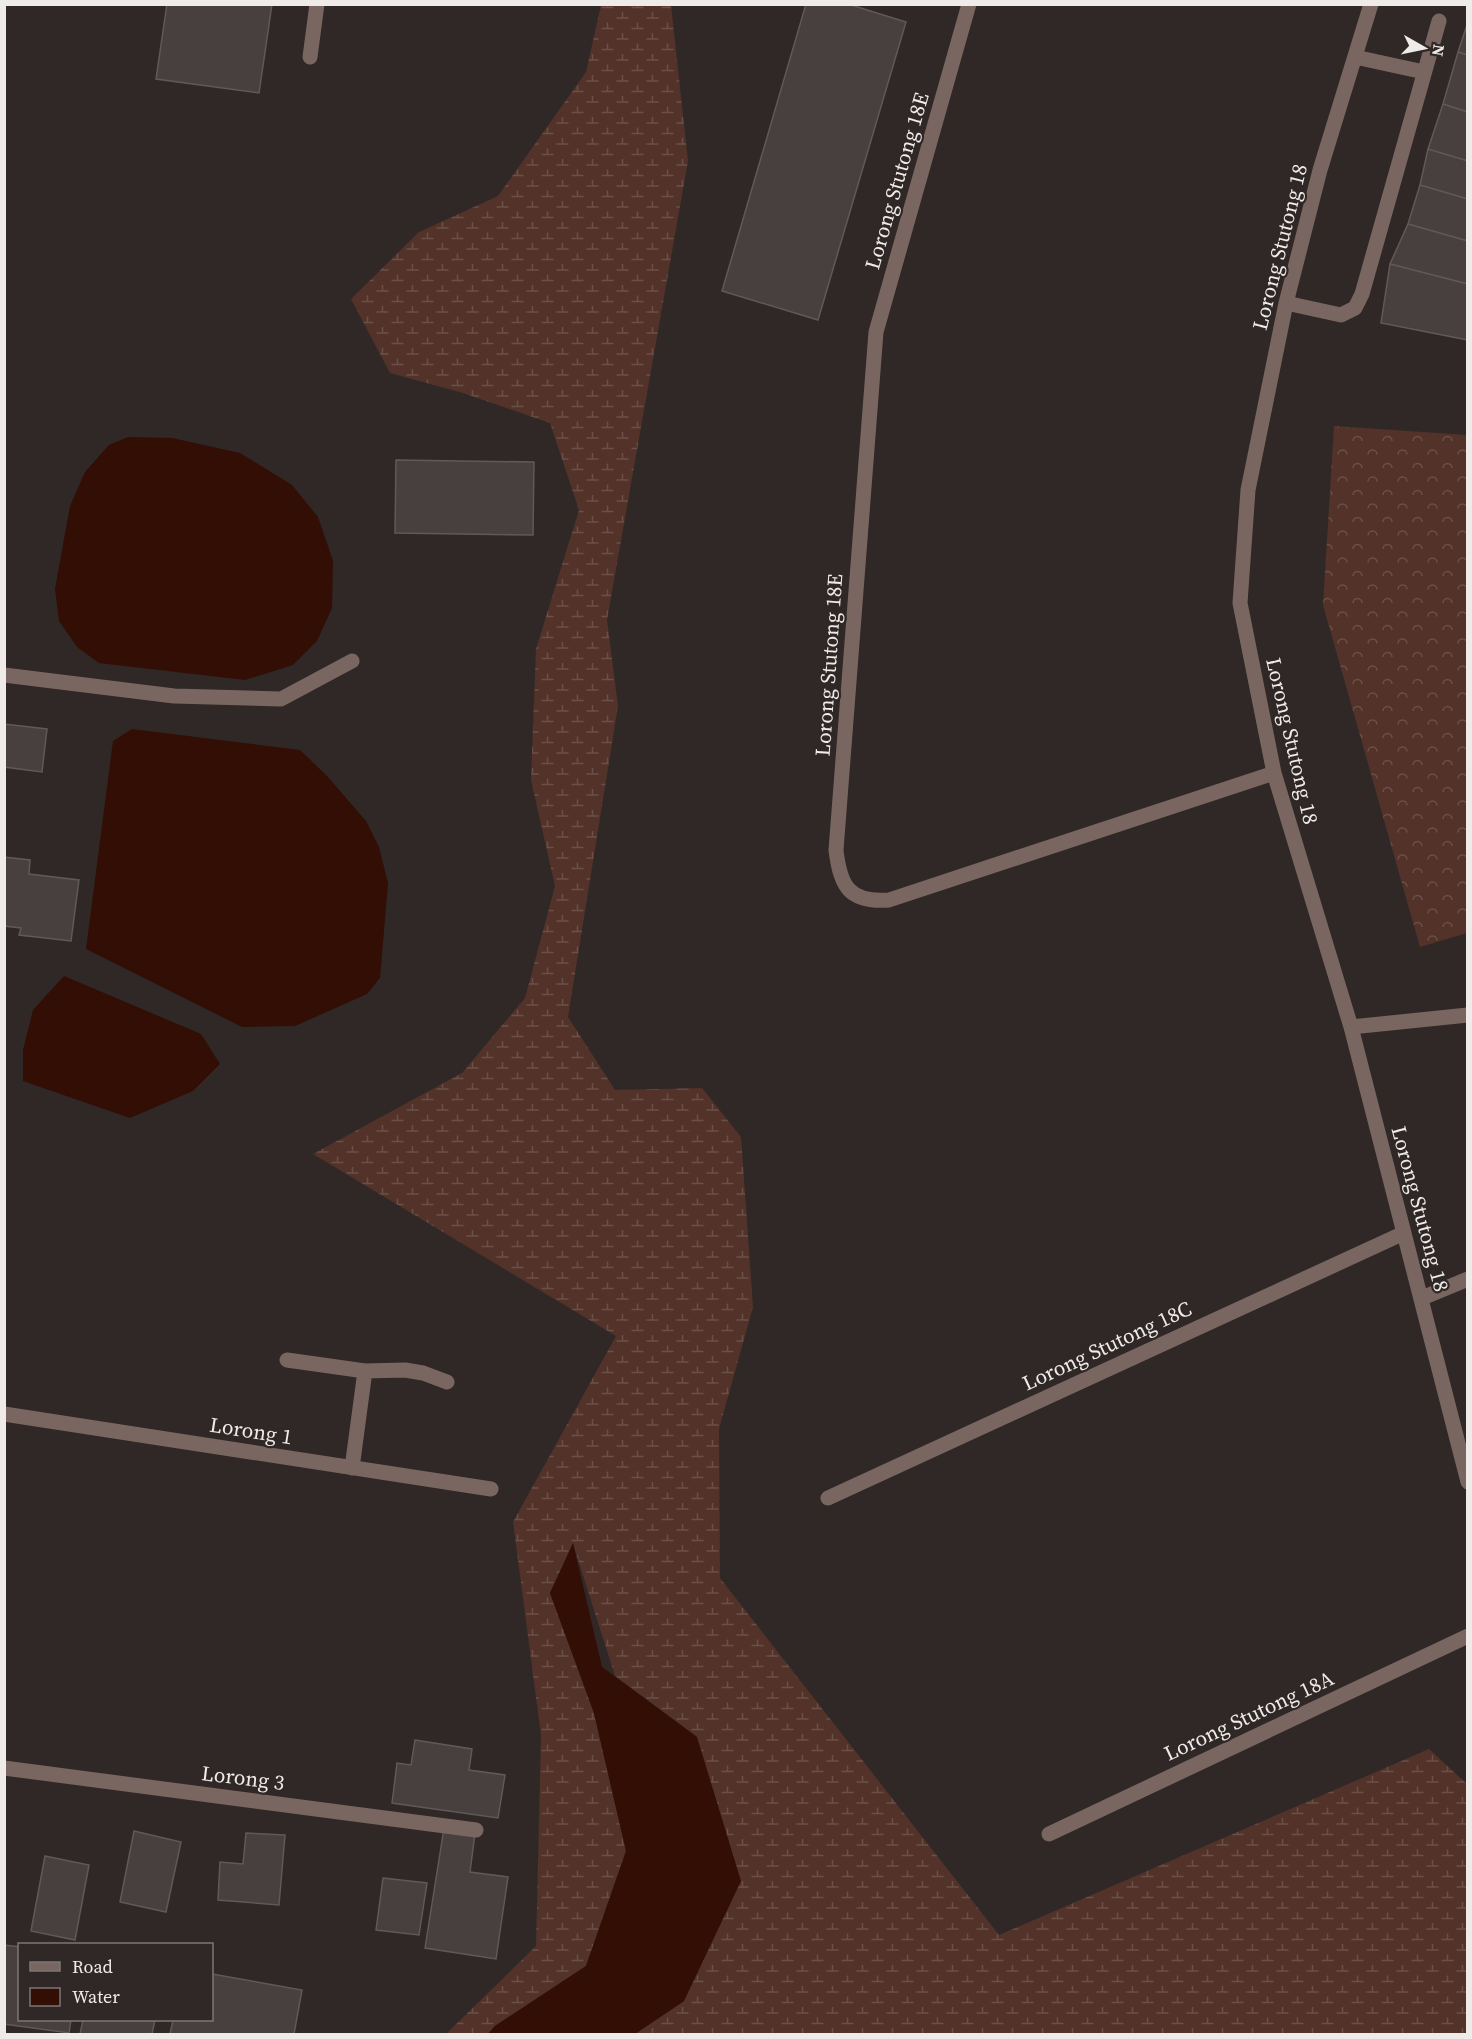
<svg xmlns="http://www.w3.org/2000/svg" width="1472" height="2039" font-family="'Source Serif 4',serif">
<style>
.forest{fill:url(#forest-crowns)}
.wetland{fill:url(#wetland-marsh)}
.water{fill:#320e04}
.building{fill:#47403e;stroke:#615957;stroke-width:1.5}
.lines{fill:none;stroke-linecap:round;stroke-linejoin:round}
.lane{stroke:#7a6660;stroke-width:15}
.street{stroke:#7a6660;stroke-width:15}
.labels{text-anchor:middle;stroke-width:4.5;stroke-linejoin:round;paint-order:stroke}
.street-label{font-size:21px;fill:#efebe9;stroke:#2f2826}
</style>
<defs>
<pattern id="forest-crowns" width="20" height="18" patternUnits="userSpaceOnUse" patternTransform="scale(1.5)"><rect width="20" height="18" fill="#523229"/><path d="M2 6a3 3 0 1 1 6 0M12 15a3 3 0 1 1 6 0" fill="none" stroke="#6b5048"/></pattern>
<pattern id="wetland-marsh" width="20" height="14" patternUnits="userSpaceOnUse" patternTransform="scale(1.5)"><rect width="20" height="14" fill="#523229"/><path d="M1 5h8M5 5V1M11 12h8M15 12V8" fill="none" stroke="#6b5048"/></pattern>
</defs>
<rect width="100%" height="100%" fill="#2f2826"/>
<path class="forest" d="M 1334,426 L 1467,435 L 1467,933 L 1420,947 L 1323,605 Z"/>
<path class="wetland" d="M 601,5 L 671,5 L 688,161 L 607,620 L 618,706 L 568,1017 L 615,1090 L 702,1088 L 741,1137 L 753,1307 L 719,1429 L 720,1578 L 999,1935 L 1429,1749 L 1467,1784 L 1467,2034 L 635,2034 L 684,2001 L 697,1737 L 615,1676 L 573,1544 L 550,1593 L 594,1713 L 626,1851 L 586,1966 L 495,2026 L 488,2034 L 446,2034 L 536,1946 L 541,1735 L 513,1522 L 616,1336 L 313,1154 L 462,1073 L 525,998 L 555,886 L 531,780 L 536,649 L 579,510 L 550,423 L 463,393 L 390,373 L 351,299 L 419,232 L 498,196 L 586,72 Z"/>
<path class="water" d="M 128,437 L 172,438 L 240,453 L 292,485 L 318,517 L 333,561 L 332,608 L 317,641 L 293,665 L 245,680 L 99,663 L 77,647 L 59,621 L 55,589 L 70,506 L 85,472 L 109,445 Z
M 132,729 L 300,750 L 327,776 L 366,821 L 379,847 L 388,883 L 380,978 L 367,994 L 295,1026 L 242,1027 L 86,949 L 113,741 Z
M 64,976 L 201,1034 L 220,1064 L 193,1091 L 130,1118 L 23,1081 L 23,1050 L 33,1010 Z
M 573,1543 L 602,1667 L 697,1737 L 741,1881 L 684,2001 L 635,2034 L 488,2034 L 495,2026 L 586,1966 L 626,1851 L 594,1713 L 550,1593 Z"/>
<path class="building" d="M 167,4 L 272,4 L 259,93 L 156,79 Z
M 806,4 L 848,4 L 906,22 L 818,320 L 722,291 Z
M 1468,22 L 1468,55 L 1458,52 Z
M 1458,52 L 1468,55 L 1468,112 L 1443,104 Z
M 1443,104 L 1468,112 L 1468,161 L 1428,149 Z
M 1428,149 L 1468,161 L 1468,199 L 1420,185 Z
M 1420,185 L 1468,199 L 1468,241 L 1408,224 Z
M 1408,224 L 1468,241 L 1468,284 L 1390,264 Z
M 1390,264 L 1468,284 L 1468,340 L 1381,323 Z
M 396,460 L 534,462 L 533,535 L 395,533 Z
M 4,724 L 47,729 L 42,772 L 4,767 Z
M 4,857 L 30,860 L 29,874 L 79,880 L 71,941 L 19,935 L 21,928 L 4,926 Z
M 415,1740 L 472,1749 L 469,1770 L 505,1775 L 498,1818 L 392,1803 L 397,1763 L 411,1765 Z
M 444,1828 L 475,1833 L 470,1872 L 508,1877 L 496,1959 L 425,1948 Z
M 134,1831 L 181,1842 L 166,1912 L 120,1902 Z
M 246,1833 L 285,1835 L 279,1905 L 218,1900 L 220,1862 L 243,1864 Z
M 45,1856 L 89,1865 L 75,1940 L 31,1931 Z
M 383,1878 L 427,1883 L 419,1935 L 376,1930 Z
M 4,1945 L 20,1947 L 20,2020 L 71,2020 L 69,2033 L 4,2024 Z
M 212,1974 L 302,1990 L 294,2034 L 170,2034 L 173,2020 L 212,2020 Z
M 83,2020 L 155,2020 L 152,2034 L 80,2034 Z"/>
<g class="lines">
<path class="lane" d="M 4,675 L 174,696 L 281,699 L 352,661"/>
<path class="street" d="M 969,4 L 876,332 L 836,850 C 840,886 849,903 889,900 L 1274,773
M 1371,4 L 1320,170 L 1286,303 L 1248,490 L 1240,603 L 1274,773 L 1351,1027 L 1468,1482
M 310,57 L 317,4
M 1355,57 L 1424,72
M 1286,303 L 1341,315 L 1355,308 L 1362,294 L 1439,21
M 1351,1027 L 1468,1015
M 1422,1298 L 1468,1279
M 287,1360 L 365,1371 L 405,1370 L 423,1373 L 447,1382
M 4,1414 L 491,1489
M 352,1468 L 365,1371
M 828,1498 L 1404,1233
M 4,1768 L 476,1830
M 1049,1834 L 1468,1636"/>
</g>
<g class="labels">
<g class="street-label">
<text transform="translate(897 181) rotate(-74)" y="7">Lorong Stutong 18E</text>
<text transform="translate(1280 247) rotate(-76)" y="7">Lorong Stutong 18</text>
<text transform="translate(829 665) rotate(-86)" y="7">Lorong Stutong 18E</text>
<text transform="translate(1292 741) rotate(77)" y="7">Lorong Stutong 18</text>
<text transform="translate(1420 1209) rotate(75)" y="7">Lorong Stutong 18</text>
<text transform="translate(1107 1346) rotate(-25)" y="7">Lorong Stutong 18C</text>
<text transform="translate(251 1431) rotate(9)" y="7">Lorong 1</text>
<text transform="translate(1249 1716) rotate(-25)" y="7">Lorong Stutong 18A</text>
<text transform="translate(243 1778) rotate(7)" y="7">Lorong 3</text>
</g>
</g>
<rect width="1472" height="2039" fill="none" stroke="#efebe9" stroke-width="12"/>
<rect x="18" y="1943" width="195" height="78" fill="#2f2826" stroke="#7c7674" stroke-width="1.5"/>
<rect x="30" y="1962" width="30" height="9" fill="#7a6660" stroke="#7c7674" stroke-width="1.5"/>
<text x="72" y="1973" font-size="18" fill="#efebe9">Road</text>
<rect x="30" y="1988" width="30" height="18" fill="#320e04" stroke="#7c7674" stroke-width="1.5"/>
<text x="72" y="2003" font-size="18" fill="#efebe9">Water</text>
<g transform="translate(1424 48) rotate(99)" stroke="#2f2826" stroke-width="4.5" paint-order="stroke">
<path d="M0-4.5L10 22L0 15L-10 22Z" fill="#efebe9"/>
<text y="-9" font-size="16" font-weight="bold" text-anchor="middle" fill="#efebe9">N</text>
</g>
</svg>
